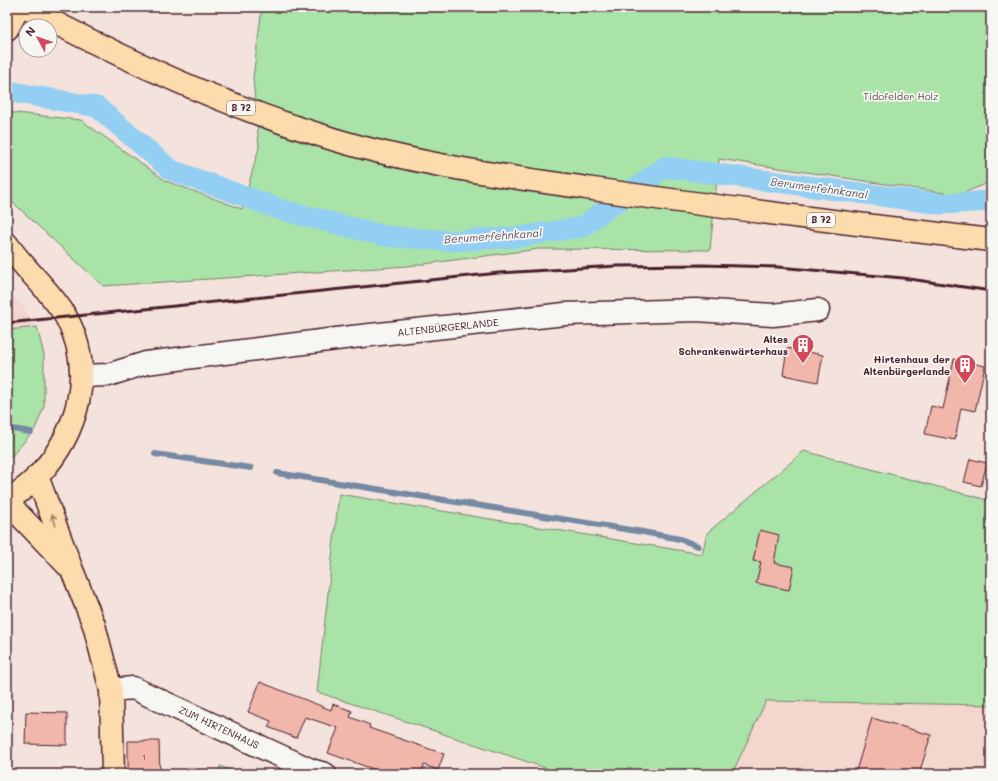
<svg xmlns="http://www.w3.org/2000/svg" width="998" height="781" font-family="Mali,sans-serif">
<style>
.built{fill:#f3d6ce}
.green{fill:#a9e3a8;stroke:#7a816a}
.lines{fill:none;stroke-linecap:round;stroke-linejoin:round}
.stream{stroke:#7589a3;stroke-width:6}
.canal{stroke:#92cff3;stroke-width:21}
.building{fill:#f1b7ab;stroke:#4a1f2b}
.minor-casing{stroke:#4a1f2b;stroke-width:25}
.major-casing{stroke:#4a1f2b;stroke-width:25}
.minor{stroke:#f6f6f2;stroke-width:22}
.major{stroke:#fcdcac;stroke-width:22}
.rail{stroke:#4a1f2b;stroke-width:3}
.oneway{stroke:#a37e6c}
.labels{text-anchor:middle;stroke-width:3.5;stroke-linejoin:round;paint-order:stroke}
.number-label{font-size:8px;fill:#74454b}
.shield{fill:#f6f6f2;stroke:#7e6067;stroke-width:1}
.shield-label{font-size:9px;font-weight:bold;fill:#4a1f2b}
.park-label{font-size:10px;fill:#62504a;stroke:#f6f6f2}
.street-label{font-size:10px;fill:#4a1f2b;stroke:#f6f6f2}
.poi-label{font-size:10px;font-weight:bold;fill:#4a1f2b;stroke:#f6f6f2;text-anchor:end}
.water-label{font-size:11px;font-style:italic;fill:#605467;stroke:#f6f6f2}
</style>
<rect width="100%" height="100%" fill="#f4e3dd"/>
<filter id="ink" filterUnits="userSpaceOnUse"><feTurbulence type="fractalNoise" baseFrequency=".025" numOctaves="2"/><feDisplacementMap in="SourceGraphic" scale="8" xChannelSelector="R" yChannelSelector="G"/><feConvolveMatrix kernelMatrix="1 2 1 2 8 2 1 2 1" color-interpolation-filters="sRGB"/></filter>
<g filter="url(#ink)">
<path class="built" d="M 7,290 L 21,304 L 37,327 L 7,330 Z
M 765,701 L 991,705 L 991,774 L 732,774 Z"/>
<path class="green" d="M 262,7 L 991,7 L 991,182 L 958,195 L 719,159 L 710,250 L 539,249 L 408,266 L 103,286 L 7,197 L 7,112 L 81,120 L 166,181 L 242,209 L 259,147 L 253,78 Z
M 37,327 L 44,355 L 44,407 L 35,429 L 12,456 L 7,459 L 7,330 Z
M 804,451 L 991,501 L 991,705 L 766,701 L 732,774 L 564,774 L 317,692 L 339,494 L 702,554 L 707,533 Z
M 220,766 L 240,774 L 220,774 Z"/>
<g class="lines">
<path class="stream" d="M 7,428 L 31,432
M 155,454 L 251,468
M 277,473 L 643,532 L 680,539 L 698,546"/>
<path class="canal" d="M 7,91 L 97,107 L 171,170 L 282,210 L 385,236 L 453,241 L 518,237 L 582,227 L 665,167 L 941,204 L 991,201"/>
</g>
<path class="building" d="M 787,348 L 823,355 L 818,382 L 783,375 Z
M 954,359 L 985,366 L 975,411 L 961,408 L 955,440 L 925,434 L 931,406 L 943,409 Z
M 970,459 L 987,463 L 981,486 L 964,482 Z
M 760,530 L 779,535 L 774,563 L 794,567 L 789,590 L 756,583 L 761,562 L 753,561 Z
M 260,682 L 331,710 L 333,704 L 352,711 L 350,717 L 370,725 L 369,728 L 444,754 L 438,770 L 424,765 L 421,774 L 387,774 L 328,753 L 338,728 L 305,717 L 296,738 L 268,727 L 271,721 L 248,712 Z
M 26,712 L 67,713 L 67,745 L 25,744 Z
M 872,718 L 931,735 L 919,774 L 855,774 Z
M 128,741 L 159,741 L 160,774 L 128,774 Z"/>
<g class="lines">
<g class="minor-casing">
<path id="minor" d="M 82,376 L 108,375 L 146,363 L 352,337 L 565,314 L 696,310 L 773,315 L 818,310
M 111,690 L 133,688 L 311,770 L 325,774"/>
</g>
<g class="major-casing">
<path id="major" d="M 25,7 C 119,57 218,103 320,135 C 406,163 497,175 586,188 C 721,208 856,224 991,240
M 7,29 L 19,7
M 7,244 C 25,270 50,290 66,317 C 96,371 78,433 38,476 C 29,486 18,493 7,501
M 37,476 L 72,570 L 94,625 L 111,690 L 113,774
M 7,502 L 67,565"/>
</g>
<use href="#minor" class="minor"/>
<use href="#major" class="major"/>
<path class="rail" d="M 7,323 L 499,273 L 617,266 L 702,265 L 778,267 L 903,278 L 991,291"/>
</g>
<defs><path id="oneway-shaft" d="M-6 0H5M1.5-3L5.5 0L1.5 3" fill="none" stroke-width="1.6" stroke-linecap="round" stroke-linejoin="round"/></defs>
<use class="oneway" href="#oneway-shaft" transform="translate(54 520) rotate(-109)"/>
</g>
<defs>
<g id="building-pin" transform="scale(1.15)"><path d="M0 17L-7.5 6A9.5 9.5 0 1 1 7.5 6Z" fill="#d1495b" stroke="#f6f6f2"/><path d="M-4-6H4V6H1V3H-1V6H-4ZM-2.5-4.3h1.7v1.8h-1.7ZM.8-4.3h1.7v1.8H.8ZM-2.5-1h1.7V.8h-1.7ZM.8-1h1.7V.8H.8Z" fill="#fff"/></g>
</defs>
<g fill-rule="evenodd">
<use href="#building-pin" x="803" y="345"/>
<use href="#building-pin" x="965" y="365"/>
</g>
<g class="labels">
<g class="number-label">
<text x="144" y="760">1</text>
</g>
<g class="shield">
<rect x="227" y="101" width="28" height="14" rx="3"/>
<rect x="807" y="213" width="28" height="14" rx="3"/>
</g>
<g class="shield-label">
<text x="241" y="111">B 72</text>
<text x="821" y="223">B 72</text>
</g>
<g class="park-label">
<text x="901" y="100">Tidofelder Holz</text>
</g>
<g class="street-label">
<text transform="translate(448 327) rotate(-6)" y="4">ALTENBÜRGERLANDE</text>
<text transform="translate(219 727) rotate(25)" y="4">ZUM HIRTENHAUS</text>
</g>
<g class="poi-label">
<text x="788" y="343">Altes<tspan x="788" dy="12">Schrankenwärterhaus</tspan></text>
<text x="950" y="363">Hirtenhaus der<tspan x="950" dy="12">Altenbürgerlande</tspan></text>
</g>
<g class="water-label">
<text transform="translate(819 188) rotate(8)" y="4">Berumerfehnkanal</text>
<text transform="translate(493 236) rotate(-4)" y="4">Berumerfehnkanal</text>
</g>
</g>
<rect width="998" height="781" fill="none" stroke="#f6f6f2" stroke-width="24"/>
<rect x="12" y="12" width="974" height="757" fill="none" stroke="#4a1f2b" stroke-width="1.5" filter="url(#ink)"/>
<g transform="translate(38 38) rotate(310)"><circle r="19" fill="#f6f6f2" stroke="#b1a0a2"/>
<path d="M0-3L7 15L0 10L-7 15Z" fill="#d1495b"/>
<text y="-6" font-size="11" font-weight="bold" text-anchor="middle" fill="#4a1f2b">N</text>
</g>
</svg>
